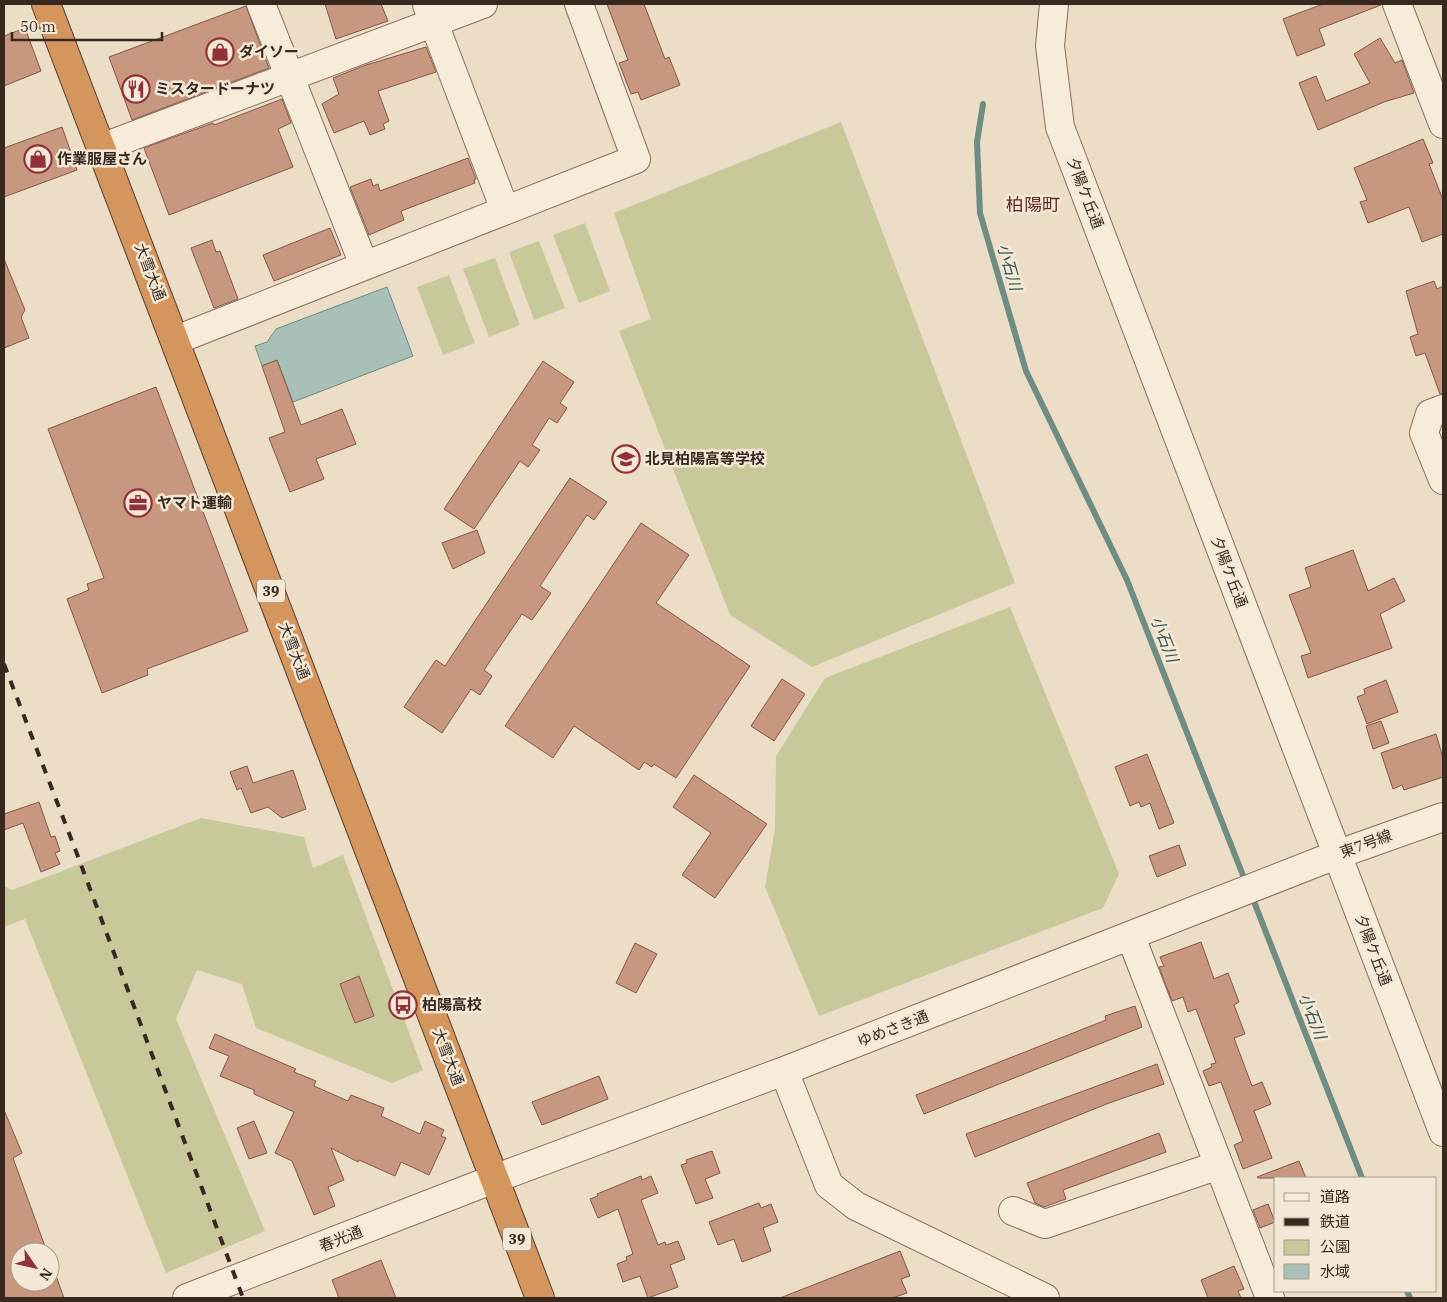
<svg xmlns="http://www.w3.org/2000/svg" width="1447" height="1302" font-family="'IBM Plex Serif','Noto Sans JP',serif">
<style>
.green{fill:#c8c99b}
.water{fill:#a8c0b7;stroke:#6f8d83}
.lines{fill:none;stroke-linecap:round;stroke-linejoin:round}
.stream{stroke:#6f8d83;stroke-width:6}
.building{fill:#c7977f;stroke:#845845}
.minor-casing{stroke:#866f5d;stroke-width:30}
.highway-casing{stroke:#543e31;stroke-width:30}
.minor{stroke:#f7ecda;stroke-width:28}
.highway{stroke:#d5965e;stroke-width:28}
.rail{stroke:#372920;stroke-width:4;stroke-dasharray:9 9;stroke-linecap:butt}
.labels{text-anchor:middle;stroke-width:5;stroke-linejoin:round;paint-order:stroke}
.shield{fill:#f3e8d6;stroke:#6f6257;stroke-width:1}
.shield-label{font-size:14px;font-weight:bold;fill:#372920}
.poi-label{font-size:15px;font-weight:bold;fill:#372920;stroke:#f3e8d6;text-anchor:start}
.street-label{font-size:15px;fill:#372920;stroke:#f3e8d6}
.water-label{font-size:16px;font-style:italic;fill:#305650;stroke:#f3e8d6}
.quarter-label{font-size:18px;fill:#612a22;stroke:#f3e8d6}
</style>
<rect width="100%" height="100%" fill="#ecddc7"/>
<path class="green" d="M 841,122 L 1015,583 L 812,667 L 730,615 L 619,331 L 651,319 L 614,213 Z
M 585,223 L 610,291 L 579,303 L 553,235 Z
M 539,241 L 565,308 L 534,320 L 509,252 Z
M 495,258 L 520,325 L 489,337 L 463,269 Z
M 449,275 L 475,343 L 443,355 L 417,287 Z
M 1010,607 L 1119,874 L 1103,908 L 819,1016 L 765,887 L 775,828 L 776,756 L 825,678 Z
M 201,818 L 304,837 L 313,868 L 343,855 L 423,1070 L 392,1083 L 256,1028 L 242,984 L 197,970 L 176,1019 L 265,1231 L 166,1273 L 25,919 L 4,927 L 4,886 L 12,890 Z"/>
<path class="water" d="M 387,287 L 413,356 L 293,402 L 277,360 L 262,366 L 255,346 L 267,342 L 276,329 Z"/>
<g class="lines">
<path class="stream" d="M 983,104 L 977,142 L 980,213 L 1026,371 L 1127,580 L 1246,883
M 1251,894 L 1362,1178
M 1407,1291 L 1410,1298"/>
</g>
<path class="building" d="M 325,4 L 381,4 L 388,21 L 336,39 Z
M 607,4 L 644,4 L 665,59 L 669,57 L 680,85 L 641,100 L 638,92 L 631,94 L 619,63 L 628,60 Z
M 1323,4 L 1381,4 L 1381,5 L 1319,29 L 1325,45 L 1297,56 L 1283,19 Z
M 246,6 L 269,68 L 132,120 L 109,57 Z
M 25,28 L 41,71 L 4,86 L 4,36 Z
M 1380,38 L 1395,63 L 1402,60 L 1414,93 L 1384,102 L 1318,130 L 1299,83 L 1316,76 L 1326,101 L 1370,83 L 1354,54 Z
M 426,47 L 436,72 L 378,91 L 389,121 L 383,124 L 385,129 L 370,135 L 364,121 L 334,133 L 322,104 L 339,94 L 333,78 L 366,65 Z
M 282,99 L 291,123 L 278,129 L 293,167 L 169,215 L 144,148 L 213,123 L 214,125 Z
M 62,127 L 77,170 L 4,197 L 4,148 Z
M 1423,139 L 1433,163 L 1429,164 L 1443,200 L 1443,234 L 1422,242 L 1409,207 L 1368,223 L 1360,202 L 1367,200 L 1354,168 Z
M 468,158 L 476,179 L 474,180 L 475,183 L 401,211 L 404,220 L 369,235 L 350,187 L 371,179 L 373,186 L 378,184 L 380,191 Z
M 330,228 L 341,255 L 274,281 L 263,255 Z
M 212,240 L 216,252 L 220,251 L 238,299 L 214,308 L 191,248 Z
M 4,259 L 25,310 L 21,317 L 29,338 L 4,348 Z
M 1434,281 L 1437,289 L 1443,286 L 1443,394 L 1440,394 L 1425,353 L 1416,356 L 1410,337 L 1418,334 L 1406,291 Z
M 277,360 L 301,425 L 342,409 L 356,444 L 316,459 L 324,479 L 290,492 L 269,438 L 285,432 L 262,366 Z
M 543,361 L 574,382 L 560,403 L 567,408 L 557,423 L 549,418 L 532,445 L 540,450 L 528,467 L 520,461 L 474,529 L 444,509 Z
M 156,387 L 248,631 L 147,669 L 148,675 L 102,693 L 67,599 L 89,590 L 87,584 L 104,578 L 48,429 Z
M 570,478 L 607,502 L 594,520 L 587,515 L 540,586 L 551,593 L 532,620 L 522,614 L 484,670 L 492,676 L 480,695 L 471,689 L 442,733 L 404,707 L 436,660 L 445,666 Z
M 641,523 L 689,555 L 656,603 L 750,666 L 676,778 L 654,764 L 652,767 L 644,762 L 639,770 L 574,726 L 553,758 L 505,726 Z
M 477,530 L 485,553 L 453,569 L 442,543 Z
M 1353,550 L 1368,591 L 1394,578 L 1405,601 L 1380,614 L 1392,648 L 1308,678 L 1301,656 L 1311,653 L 1289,595 L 1311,587 L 1305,568 Z
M 782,679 L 805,694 L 774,741 L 751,726 Z
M 1386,680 L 1398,712 L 1367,724 L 1357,697 L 1365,694 L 1364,689 Z
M 1381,721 L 1389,743 L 1373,749 L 1366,726 Z
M 1436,734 L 1443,758 L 1443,777 L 1404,790 L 1402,785 L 1393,789 L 1381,753 Z
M 1147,754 L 1174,823 L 1159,829 L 1150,803 L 1141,807 L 1139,802 L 1130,806 L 1115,767 Z
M 247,766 L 253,783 L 293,770 L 306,809 L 282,818 L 268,807 L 251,813 L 241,788 L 237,790 L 230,772 Z
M 694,775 L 767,824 L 715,898 L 682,875 L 711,833 L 673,807 Z
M 39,802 L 51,837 L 55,836 L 60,851 L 55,853 L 60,864 L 41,872 L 23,823 L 4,830 L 4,814 Z
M 1179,845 L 1186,865 L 1157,877 L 1149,856 Z
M 1201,942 L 1214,979 L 1228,973 L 1239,1002 L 1234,1005 L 1245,1034 L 1234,1038 L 1252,1086 L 1262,1082 L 1271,1104 L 1254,1111 L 1272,1158 L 1243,1169 L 1234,1145 L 1243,1141 L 1221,1082 L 1209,1086 L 1203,1071 L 1212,1067 L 1211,1064 L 1216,1063 L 1196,1009 L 1188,1012 L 1183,997 L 1172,1001 L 1159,967 L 1164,966 L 1160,957 Z
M 635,943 L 657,954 L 636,993 L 616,983 Z
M 359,976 L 374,1016 L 355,1023 L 340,984 Z
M 1135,1006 L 1142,1027 L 924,1114 L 916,1095 L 1106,1020 L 1105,1016 Z
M 215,1034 L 296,1069 L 294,1072 L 316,1081 L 314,1086 L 348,1101 L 351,1095 L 384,1108 L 381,1116 L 420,1134 L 425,1121 L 444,1130 L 441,1136 L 446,1138 L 429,1175 L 401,1162 L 395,1176 L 359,1160 L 358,1162 L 331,1148 L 344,1180 L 328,1187 L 335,1206 L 314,1215 L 292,1161 L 275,1153 L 294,1112 L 254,1094 L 254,1090 L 220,1076 L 229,1056 L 209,1048 Z
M 1157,1064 L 1164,1084 L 1109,1103 L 975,1157 L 966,1134 Z
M 599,1076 L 608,1099 L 542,1125 L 532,1102 Z
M 4,1110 L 22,1153 L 13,1158 L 47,1252 L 20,1252 L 20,1282 L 50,1282 L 50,1259 L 64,1298 L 4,1298 Z
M 254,1121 L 267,1153 L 249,1159 L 237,1128 Z
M 1159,1133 L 1166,1152 L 1063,1190 L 1066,1199 L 1044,1207 L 1035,1203 L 1027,1183 Z
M 712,1151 L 720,1173 L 705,1179 L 713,1198 L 696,1204 L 681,1165 L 687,1163 L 686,1160 Z
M 1299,1161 L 1306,1178 L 1258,1178 L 1257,1177 Z
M 641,1176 L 642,1180 L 651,1176 L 658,1193 L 641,1200 L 658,1245 L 665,1242 L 666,1245 L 678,1241 L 685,1259 L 670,1265 L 678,1287 L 648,1298 L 640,1276 L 623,1282 L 617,1264 L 627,1260 L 626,1257 L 633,1254 L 618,1209 L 598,1218 L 590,1199 L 598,1196 L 597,1194 Z
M 759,1203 L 761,1208 L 771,1204 L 778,1222 L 763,1228 L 771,1251 L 742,1262 L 734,1239 L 718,1245 L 709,1222 Z
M 1268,1204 L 1275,1222 L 1260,1228 L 1253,1210 Z
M 900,1251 L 910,1276 L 901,1279 L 907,1293 L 892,1298 L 780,1298 Z
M 381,1260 L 396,1298 L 339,1298 L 332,1280 Z
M 1234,1266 L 1244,1289 L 1238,1291 L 1241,1298 L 1208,1298 L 1201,1280 Z"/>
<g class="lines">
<g class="minor-casing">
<path id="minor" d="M 261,4 L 364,265
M 1054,4 L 1050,46 L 1060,127 L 1443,1132
M 1397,4 L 1443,124
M 427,5 L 505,210
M 101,148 L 483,4
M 176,340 L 636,159 L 579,4
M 1443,409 L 1430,414 L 1424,433 L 1443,480
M 1131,937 L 1270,1298
M 784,1071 L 829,1185 L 856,1206 L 1045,1298
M 1013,1211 L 1045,1224 L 1219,1165
M 187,1298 L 494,1179 L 784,1071 L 1336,855 L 1443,817"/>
</g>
<g class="highway-casing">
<path id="highway" d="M 46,4 L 540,1298"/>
</g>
<use href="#minor" class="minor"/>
<use href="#highway" class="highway"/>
<path class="rail" d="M 4,664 L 77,854 L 243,1298"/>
</g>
<defs>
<g id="shop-ring" transform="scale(1.4375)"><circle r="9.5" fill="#f3e8d6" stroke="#91313a" stroke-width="1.5"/><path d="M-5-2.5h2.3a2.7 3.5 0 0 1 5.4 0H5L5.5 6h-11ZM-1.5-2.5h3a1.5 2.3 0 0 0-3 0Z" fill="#91313a"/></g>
<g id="restaurant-ring" transform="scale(1.4375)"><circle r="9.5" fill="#f3e8d6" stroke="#91313a" stroke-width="1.5"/><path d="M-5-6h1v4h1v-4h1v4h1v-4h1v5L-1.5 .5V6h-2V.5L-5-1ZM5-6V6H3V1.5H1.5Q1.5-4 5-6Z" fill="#91313a"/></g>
<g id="school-ring" transform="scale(1.4375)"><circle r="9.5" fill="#f3e8d6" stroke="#91313a" stroke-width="1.5"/><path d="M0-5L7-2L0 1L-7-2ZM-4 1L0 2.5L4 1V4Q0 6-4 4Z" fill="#91313a"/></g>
<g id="office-ring" transform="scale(1.4375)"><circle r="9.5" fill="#f3e8d6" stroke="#91313a" stroke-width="1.5"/><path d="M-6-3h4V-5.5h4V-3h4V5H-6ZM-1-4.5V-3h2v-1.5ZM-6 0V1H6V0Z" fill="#91313a"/></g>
<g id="bus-ring" transform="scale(1.4375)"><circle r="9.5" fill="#f3e8d6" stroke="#91313a" stroke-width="1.5"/><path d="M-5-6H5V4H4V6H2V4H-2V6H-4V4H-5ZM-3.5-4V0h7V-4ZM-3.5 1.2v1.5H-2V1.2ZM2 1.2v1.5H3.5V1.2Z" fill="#91313a"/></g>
</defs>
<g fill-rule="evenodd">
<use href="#shop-ring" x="220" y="52"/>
<use href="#restaurant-ring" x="136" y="89"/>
<use href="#shop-ring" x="38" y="159"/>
<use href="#school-ring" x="626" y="459"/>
<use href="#office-ring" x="138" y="503"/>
<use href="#bus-ring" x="403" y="1005"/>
</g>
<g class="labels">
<g class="shield">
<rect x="257" y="579.5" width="28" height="23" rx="4"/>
<rect x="503" y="1227.5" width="28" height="23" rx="4"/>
</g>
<g class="shield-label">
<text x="271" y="596">39</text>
<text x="517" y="1244">39</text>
</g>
<g class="poi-label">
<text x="239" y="57">ダイソー</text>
<text x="155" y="94">ミスタードーナツ</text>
<text x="57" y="164">作業服屋さん</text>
<text x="645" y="464">北見柏陽高等学校</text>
<text x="157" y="508">ヤマト運輸</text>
<text x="422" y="1010">柏陽高校</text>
</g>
<g class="street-label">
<text transform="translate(1085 193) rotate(69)" y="5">夕陽ケ丘通</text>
<text transform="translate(150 272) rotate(69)" y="5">大雪大通</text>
<text transform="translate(1229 572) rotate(69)" y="5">夕陽ケ丘通</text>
<text transform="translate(294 651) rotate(69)" y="5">大雪大通</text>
<text transform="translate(1366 844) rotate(-20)" y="5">東7号線</text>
<text transform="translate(1373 950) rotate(69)" y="5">夕陽ケ丘通</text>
<text transform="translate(893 1029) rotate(-21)" y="5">ゆめさき通</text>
<text transform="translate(448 1057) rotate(69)" y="5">大雪大通</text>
<text transform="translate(341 1239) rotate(-21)" y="5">春光通</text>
</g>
<g class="water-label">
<text transform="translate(1010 267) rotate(74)" y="6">小石川</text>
<text transform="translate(1165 639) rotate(69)" y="6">小石川</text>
<text transform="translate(1313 1016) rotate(69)" y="6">小石川</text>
</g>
<g class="quarter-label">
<text x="1033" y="211">柏陽町</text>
</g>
</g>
<rect width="1447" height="1302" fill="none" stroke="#372920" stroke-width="10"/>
<rect x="1274" y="1177" width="162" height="115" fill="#f3e8d6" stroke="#a89c8d"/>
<rect x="1284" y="1193" width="25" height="8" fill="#f7ecda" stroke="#a89c8d"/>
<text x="1320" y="1202" font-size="15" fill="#372920">道路</text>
<rect x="1284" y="1218" width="25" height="8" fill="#372920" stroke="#a89c8d"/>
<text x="1320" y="1227" font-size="15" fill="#372920">鉄道</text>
<rect x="1284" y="1240" width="25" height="15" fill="#c8c99b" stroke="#a89c8d"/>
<text x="1320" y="1252" font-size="15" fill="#372920">公園</text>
<rect x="1284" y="1264" width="25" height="15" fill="#a8c0b7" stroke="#a89c8d"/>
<text x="1320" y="1277" font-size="15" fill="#372920">水域</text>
<g transform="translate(35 1267) rotate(124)"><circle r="24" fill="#f3e8d6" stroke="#a89c8d"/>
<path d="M0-4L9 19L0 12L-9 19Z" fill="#91313a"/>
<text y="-8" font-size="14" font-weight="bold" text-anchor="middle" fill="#372920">N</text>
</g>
<path d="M12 32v8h150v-8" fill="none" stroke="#372920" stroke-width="2.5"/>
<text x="20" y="32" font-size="15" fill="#372920" stroke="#f3e8d6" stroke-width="4" paint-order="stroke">50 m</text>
</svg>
